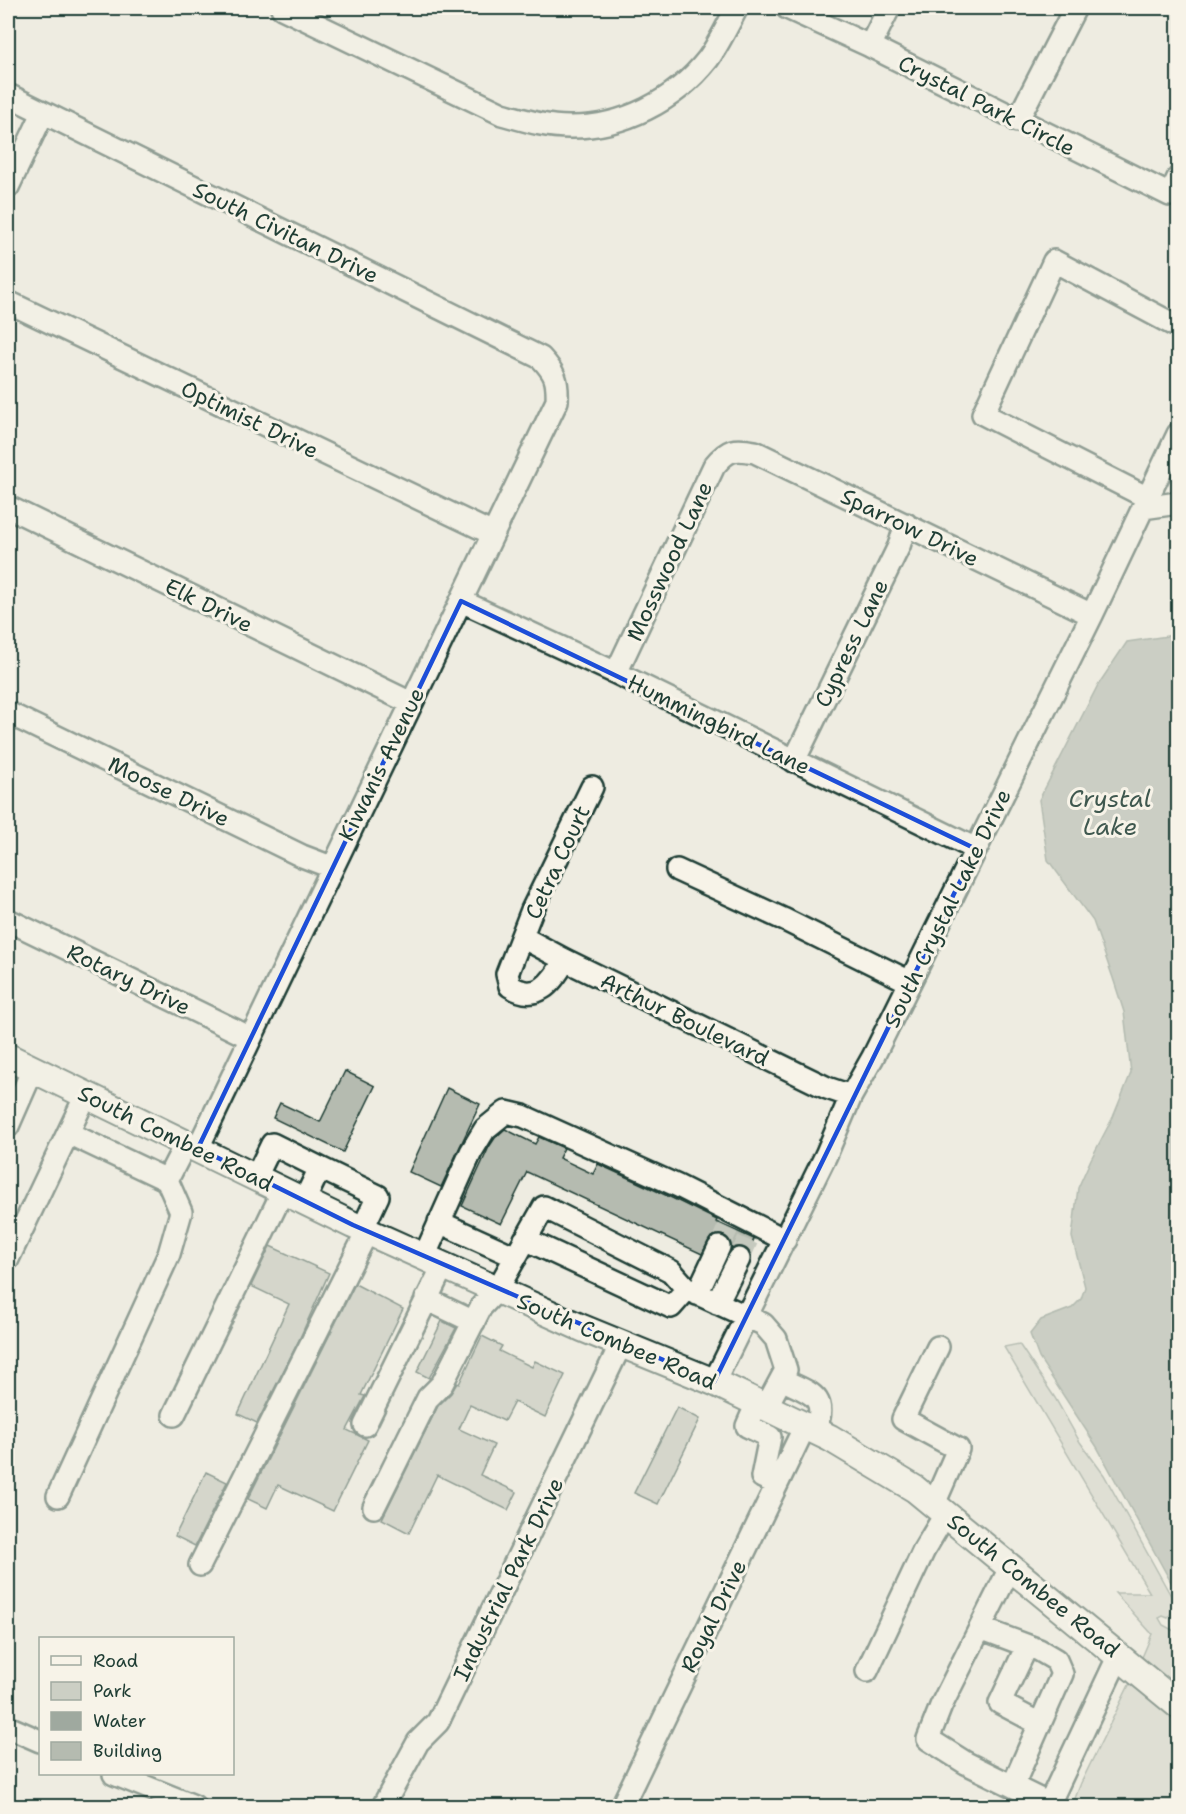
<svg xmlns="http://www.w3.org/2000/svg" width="1186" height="1814" font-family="'Shantell Sans',sans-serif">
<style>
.green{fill:#cccfc4;stroke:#76867c;stroke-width:1.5}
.water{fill:#9fa99f;stroke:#6c7e74;stroke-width:1.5}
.building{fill:#b5bbb0;stroke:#1f3d34;stroke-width:1.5}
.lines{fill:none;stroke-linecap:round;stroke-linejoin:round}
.minor-tunnel{stroke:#c5c9be;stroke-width:21;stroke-dasharray:21 10;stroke-linecap:butt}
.minor-casing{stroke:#1f3d34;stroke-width:26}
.major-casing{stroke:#1f3d34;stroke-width:30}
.minor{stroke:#f7f3e8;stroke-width:21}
.major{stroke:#f7f3e8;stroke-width:26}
.marked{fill:none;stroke:#1d4ed8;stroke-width:4.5;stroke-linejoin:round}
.labels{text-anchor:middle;stroke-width:6;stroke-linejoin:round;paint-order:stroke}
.street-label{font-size:22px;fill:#1f3d34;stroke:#f7f3e8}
.water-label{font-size:24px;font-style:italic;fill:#3f584f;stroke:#f7f3e8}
</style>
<rect width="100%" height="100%" fill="#eeece1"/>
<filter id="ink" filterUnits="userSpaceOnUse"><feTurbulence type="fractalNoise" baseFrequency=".0167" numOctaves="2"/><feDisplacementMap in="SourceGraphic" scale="12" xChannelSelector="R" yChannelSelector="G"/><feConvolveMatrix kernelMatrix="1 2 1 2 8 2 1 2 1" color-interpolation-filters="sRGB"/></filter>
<g filter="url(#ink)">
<path class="green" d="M 1019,1344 L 1055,1398 L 1080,1442 L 1104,1475 L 1175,1603 L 1174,1608 L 1168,1618 L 1163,1616 L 1159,1618 L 1163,1625 L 1178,1633 L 1178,1694 L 1140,1662 L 1152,1634 L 1115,1593 L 1150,1593 L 1004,1347 Z
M 1133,1677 L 1178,1715 L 1178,1806 L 1072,1806 L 1081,1783 Z"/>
<path class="water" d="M 1174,635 L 1178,636 L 1178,1595 L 1097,1447 L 1039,1358 L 1030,1334 L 1041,1320 L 1072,1308 L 1081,1299 L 1085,1287 L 1072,1237 L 1078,1188 L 1091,1159 L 1113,1117 L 1131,1073 L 1124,1012 L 1113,978 L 1093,921 L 1048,860 L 1039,800 L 1098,685 L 1127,642 Z"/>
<path class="building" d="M 345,1071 L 375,1086 L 343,1152 L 273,1118 L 280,1103 L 320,1122 Z
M 447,1088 L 480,1104 L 441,1187 L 409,1172 Z
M 505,1129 L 535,1144 L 539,1137 L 564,1148 L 559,1158 L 593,1174 L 598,1164 L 672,1198 L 717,1220 L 716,1222 L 754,1239 L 749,1251 L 739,1246 L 731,1249 L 729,1239 L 718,1234 L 711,1237 L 702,1254 L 527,1172 L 501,1224 L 462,1206 L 489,1147 L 495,1138 Z
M 270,1246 L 329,1273 L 299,1340 L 257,1423 L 238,1414 L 289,1304 L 251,1286 Z
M 355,1284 L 403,1309 L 361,1395 L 365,1396 L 347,1430 L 368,1440 L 333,1511 L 278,1485 L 267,1508 L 248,1499 Z
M 442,1321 L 456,1328 L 429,1378 L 417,1372 Z
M 482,1336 L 502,1346 L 499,1351 L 532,1367 L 535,1361 L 565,1375 L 545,1417 L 514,1402 L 504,1421 L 470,1405 L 459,1429 L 494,1445 L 480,1475 L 517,1492 L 508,1510 L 437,1475 L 409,1533 L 382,1519 L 438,1406 L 451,1393 L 457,1383 L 459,1384 Z
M 677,1407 L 700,1419 L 658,1504 L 634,1493 Z
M 206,1472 L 227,1482 L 195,1546 L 175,1536 Z"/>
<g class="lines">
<path class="minor-tunnel" d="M 719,1247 L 728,1228
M 739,1259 L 749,1237"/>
<g class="minor-casing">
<path id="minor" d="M 282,8 L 502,114 C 524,120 545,127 569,127 C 622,128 675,101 708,59 C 719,44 728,24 737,8
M 787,8 L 870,46 L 1170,195 L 1178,178
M 870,46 L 889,8
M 8,95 L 541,358 C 555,373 558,380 557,401 L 198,1148
M 1017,121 L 1075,8
M 8,187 L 43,113
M 8,302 L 493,534
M 1148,498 L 983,414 L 1054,261 L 1178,327
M 8,507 L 411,703
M 1143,508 L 1178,503
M 461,601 L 616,673 L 976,849
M 616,673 L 714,466 C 728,449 734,448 755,452 L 1092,615
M 8,713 L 302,856 L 331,867
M 794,761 L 899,546 L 906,524
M 677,870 L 783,919 L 910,982
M 8,920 L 251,1038
M 522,937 L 565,960 L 827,1088 L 851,1096
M 565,960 C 552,983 537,1003 510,986 L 507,974 L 532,910 L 592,787
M 8,1126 L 33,1069
M 68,1133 L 167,1180
M 320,1168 L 378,1196 L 362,1230
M 256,1177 L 272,1144 L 320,1168 L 304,1201
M 439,1222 L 516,1257
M 525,1239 L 671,1307 L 687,1289
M 424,1257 L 471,1152 L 485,1129 L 506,1112 L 523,1116 L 678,1186 L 785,1240
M 8,1259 L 86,1095
M 697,1294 L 719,1247
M 426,1299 L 474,1322
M 717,1303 L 739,1259
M 781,1379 C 808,1393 830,1394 815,1431
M 714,1382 L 826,1155 L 851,1096 L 873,1057 L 1092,615 L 1178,434
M 757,1403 L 747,1426 L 770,1437 L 762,1477 L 777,1484
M 174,1415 L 283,1191
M 365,1425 L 443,1266
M 58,1496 L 169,1254 L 181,1212 L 167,1180 L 186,1143
M 934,1504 L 958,1449 L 903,1419 L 938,1347
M 374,1507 L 428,1398 L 442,1384 L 481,1307 L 497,1290 L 544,1207 L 671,1271 L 687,1289 L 763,1324 L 776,1339 L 786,1370 L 766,1407
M 200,1565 L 367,1232
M 1011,1566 L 941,1706 L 928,1739 L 966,1763 L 1049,1804
M 980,1628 L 1039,1650 L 1056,1660 L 1062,1674 L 1013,1785
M 1027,1646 L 1000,1703 L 1040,1724
M 867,1671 L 924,1550 L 946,1513
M 8,1727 L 40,1741
M 114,1774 L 194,1806
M 383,1806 L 418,1742 L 438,1722 L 621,1344
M 622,1806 L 805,1426
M 1048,1806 L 1119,1655"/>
</g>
<g class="major-casing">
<path id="major" d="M 8,1057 L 353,1225 L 582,1328 L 714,1382 L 830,1438 L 915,1489 L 1178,1705"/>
</g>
<use href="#minor" class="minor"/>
<use href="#major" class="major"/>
</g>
</g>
<path d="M0 0H1186V1814H0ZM 461,601 L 976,849 L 714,1382 L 353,1225 L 198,1148 Z" fill="#eeece1" fill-opacity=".55" fill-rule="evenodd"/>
<path class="marked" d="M 461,601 L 976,849 L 714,1382 L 353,1225 L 198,1148 Z"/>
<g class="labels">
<g class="street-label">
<text transform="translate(987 105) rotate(27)" y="8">Crystal Park Circle</text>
<text transform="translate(286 232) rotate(26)" y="8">South Civitan Drive</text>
<text transform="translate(250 419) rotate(26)" y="8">Optimist Drive</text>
<text transform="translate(910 527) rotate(26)" y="8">Sparrow Drive</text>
<text transform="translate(669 561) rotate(-65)" y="8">Mosswood Lane</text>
<text transform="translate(209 605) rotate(26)" y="8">Elk Drive</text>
<text transform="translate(851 643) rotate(-64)" y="8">Cypress Lane</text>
<text transform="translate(719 724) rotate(26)" y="8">Hummingbird Lane</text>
<text transform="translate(381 764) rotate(-64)" y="8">Kiwanis Avenue</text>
<text transform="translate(169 791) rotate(26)" y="8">Moose Drive</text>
<text transform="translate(557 862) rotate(-65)" y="8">Cetra Court</text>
<text transform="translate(947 908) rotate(-64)" y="8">South Crystal Lake Drive</text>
<text transform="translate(129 979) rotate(26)" y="8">Rotary Drive</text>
<text transform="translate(685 1019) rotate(26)" y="8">Arthur Boulevard</text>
<text transform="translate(176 1138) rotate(26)" y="8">South Combee Road</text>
<text transform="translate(617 1341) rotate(23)" y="8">South Combee Road</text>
<text transform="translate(508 1579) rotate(-64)" y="8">Industrial Park Drive</text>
<text transform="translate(1034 1585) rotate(39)" y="8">South Combee Road</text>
<text transform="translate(713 1616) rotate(-64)" y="8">Royal Drive</text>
</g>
<g class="water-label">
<text x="1110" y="807">Crystal<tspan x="1110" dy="28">Lake</tspan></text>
</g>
</g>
<rect width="1186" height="1814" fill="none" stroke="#f7f3e8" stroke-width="30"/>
<rect x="15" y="15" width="1156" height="1784" fill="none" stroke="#1f3d34" stroke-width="2" filter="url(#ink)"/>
<rect x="39" y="1637" width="195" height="138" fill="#f7f3e8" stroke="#a1aaa0" stroke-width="1.5"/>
<rect x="51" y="1656" width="30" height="9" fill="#f7f3e8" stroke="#a1aaa0" stroke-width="1.5"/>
<text x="93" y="1667" font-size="18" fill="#1f3d34">Road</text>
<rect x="51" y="1682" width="30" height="18" fill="#cccfc4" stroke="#a1aaa0" stroke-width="1.5"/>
<text x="93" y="1697" font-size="18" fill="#1f3d34">Park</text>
<rect x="51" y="1712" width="30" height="18" fill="#9fa99f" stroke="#a1aaa0" stroke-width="1.5"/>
<text x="93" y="1727" font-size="18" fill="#1f3d34">Water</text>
<rect x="51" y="1742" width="30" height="18" fill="#b5bbb0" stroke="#a1aaa0" stroke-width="1.5"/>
<text x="93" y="1757" font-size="18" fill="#1f3d34">Building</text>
</svg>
